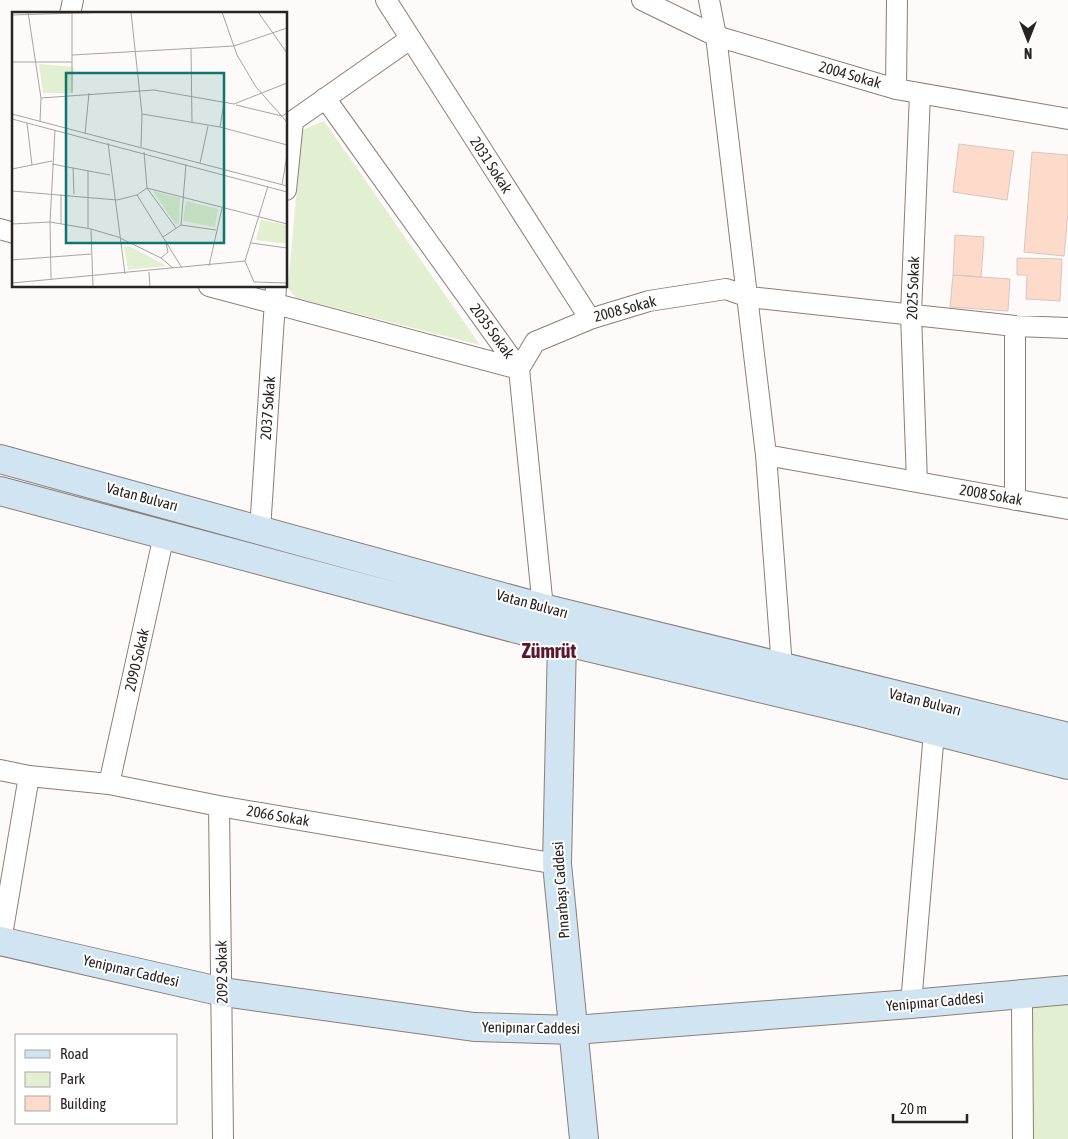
<svg xmlns="http://www.w3.org/2000/svg" width="1068" height="1139" font-family="'Asap Condensed',sans-serif">
<style>
.green{fill:#e3efd1}
.building{fill:#fedacb;stroke:#d6c8c1}
.lines{fill:none;stroke-linecap:round;stroke-linejoin:round}
.street-casing{stroke:#8b7e78;stroke-width:22}
.secondary-casing{stroke:#8b7e78;stroke-width:30}
.street{stroke:#fff;stroke-width:20}
.secondary{stroke:#d1e4f2;stroke-width:28}
.labels{text-anchor:middle;stroke-width:4;stroke-linejoin:round;paint-order:stroke}
.street-label{font-size:15px;fill:#292422;stroke:#fff}
.district-label{font-size:20px;font-weight:bold;fill:#5a162c;stroke:#fff}
.inset-road{fill:none;stroke:#a8a4a3;stroke-width:1}
.view{fill:#0f766e;fill-opacity:0.15;stroke:#0f766e;stroke-width:2.5}
.inset-edge{fill:none;stroke:#292422;stroke-width:2.5}
</style>
<rect width="100%" height="100%" fill="#fdfaf9"/>
<path class="green" d="M 324,121 L 480,345 L 296,298 L 288,288 L 302,130 Z
M 1068,1004 L 1068,1139 L 1016,1139 L 1022,1007 Z"/>
<path class="building" d="M 959,144 L 1014,151 L 1007,200 L 953,192 Z
M 1032,152 L 1068,155 L 1068,212 L 1064,256 L 1024,252 Z
M 955,235 L 984,237 L 981,277 L 953,275 Z
M 1017,258 L 1062,259 L 1060,301 L 1026,299 L 1027,275 L 1017,275 Z
M 953,275 L 1010,279 L 1008,311 L 950,307 Z"/>
<g class="lines">
<g class="street-casing">
<path id="street" d="M 386,0 L 590,319
M 642,0 L 716,36 L 896,89 L 1068,119
M 709,0 L 716,36 L 766,455 L 782,667
M 70,14 L 73,0
M 896,89 L 897,0
M 325,98 L 519,369 L 543,608
M 286,190 L 293,121 L 410,39
M 0,229 L 14,233
M 209,286 L 519,369
M 1015,326 L 1015,500
M 519,369 L 535,342 L 590,319 L 649,301 L 726,289 L 749,297 L 1015,326 L 1068,328
M 766,455 L 1068,509
M 917,482 L 911,314 L 920,94
M 260,530 L 276,286
M 0,770 L 29,776 L 109,784 L 219,806 L 557,864
M 109,784 L 164,535
M 219,806 L 223,1139
M 1,941 L 29,776
M 911,1004 L 934,732
M 1022,1007 L 1023,1139"/>
</g>
<g class="secondary-casing">
<path id="secondary" d="M 0,459 L 543,608 L 1068,737
M 0,491 L 562,641 L 860,712 L 1068,765
M 562,641 L 557,864 L 584,1139
M 0,941 L 223,992 L 474,1027 L 574,1030 L 911,1004 L 1068,990"/>
</g>
<use href="#street" class="street"/>
<use href="#secondary" class="secondary"/>
</g>
<g class="labels">
<g class="street-label">
<text transform="translate(850 75) rotate(16)" y="5">2004 Sokak</text>
<text transform="translate(491 165) rotate(57)" y="5">2031 Sokak</text>
<text transform="translate(913 288) rotate(-88)" y="5">2025 Sokak</text>
<text transform="translate(625 309) rotate(-15)" y="5">2008 Sokak</text>
<text transform="translate(492 331) rotate(54)" y="5">2035 Sokak</text>
<text transform="translate(268 408) rotate(-86)" y="5">2037 Sokak</text>
<text transform="translate(991 495) rotate(10)" y="5">2008 Sokak</text>
<text transform="translate(142 497) rotate(15)" y="5">Vatan Bulvarı</text>
<text transform="translate(532 604) rotate(15)" y="5">Vatan Bulvarı</text>
<text transform="translate(137 660) rotate(-77)" y="5">2090 Sokak</text>
<text transform="translate(925 702) rotate(14)" y="5">Vatan Bulvarı</text>
<text transform="translate(278 816) rotate(10)" y="5">2066 Sokak</text>
<text transform="translate(561 890) rotate(-94)" y="5">Pınarbaşı Caddesi</text>
<text transform="translate(131 971) rotate(13)" y="5">Yenipınar Caddesi</text>
<text transform="translate(222 972) rotate(-91)" y="5">2092 Sokak</text>
<text transform="translate(935 1002) rotate(-5)" y="5">Yenipınar Caddesi</text>
<text transform="translate(531 1028) rotate(1)" y="5">Yenipınar Caddesi</text>
</g>
<g class="district-label">
<text x="549" y="658">Zümrüt</text>
</g>
</g>
<g transform="translate(12 12)">
<rect width="275" height="275" fill="#fdfaf9"/>
<path d="M 27,52 L 62,55 L 60,81 L 31,81 ZM 141,179 L 168,186 L 167,211 L 164,213 ZM 174,189 L 206,197 L 203,215 L 171,209 ZM 249,208 L 275,213 L 275,232 L 244,228 ZM 117,234 L 153,253 L 153,254 L 116,258 L 112,235 Z" fill="#e3efd1"/>
<path class="inset-road" d="M 16,0 L 29,86 L 28,110M 60,0 L 60,81M 119,0 L 130,102 L 129,135M 210,0 L 225,43 L 244,75 L 275,110M 246,0 L 275,41M 0,3 L 99,0M 179,36 L 180,111M 60,43 L 222,34 L 275,16M 0,50 L 60,50M 29,86 L 142,78 L 222,92 L 275,71M 224,93 L 270,104 L 275,101M 0,102 L 275,174M 130,102 L 208,115 L 275,133M 0,107 L 275,180M 15,111 L 20,153M 208,115 L 212,91M 73,122 L 77,81M 96,131 L 113,262M 132,140 L 135,176 L 164,216M 188,151 L 196,114M 40,152 L 98,163M 61,156 L 62,182M 0,157 L 40,149M 270,173 L 275,143M 135,176 L 275,212M 0,179 L 105,188 L 125,183 L 135,176M 125,183 L 170,256M 0,212 L 38,210 L 79,217 L 106,225 L 149,246 L 161,256M 49,212 L 49,182M 169,213 L 204,218M 76,217 L 76,159M 79,217 L 81,275M 151,225 L 169,213 L 174,152M 239,231 L 275,236M 149,246 L 156,240 L 154,231M 0,248 L 79,242M 233,249 L 242,270 L 275,271M 197,254 L 210,196M 137,260 L 138,275M 39,267 L 38,210 L 43,118M 0,271 L 233,249 L 256,174"/>
<path class="view" d="M 54,61 L 212,61 L 212,231 L 54,231 Z"/>
<rect width="275" height="275" class="inset-edge"/>
</g>
<rect x="15" y="1034" width="162" height="90" fill="#ffffff" stroke="#a9a7a7"/>
<rect x="25" y="1050" width="25" height="8" fill="#d1e4f2" stroke="#a9a7a7"/>
<text x="60" y="1059" font-size="15" fill="#292422">Road</text>
<rect x="25" y="1072" width="25" height="15" fill="#e3efd1" stroke="#a9a7a7"/>
<text x="60" y="1084" font-size="15" fill="#292422">Park</text>
<rect x="25" y="1096" width="25" height="15" fill="#fedacb" stroke="#a9a7a7"/>
<text x="60" y="1109" font-size="15" fill="#292422">Building</text>
<g transform="translate(1028 40) rotate(180)" stroke="#ffffff" stroke-width="4" paint-order="stroke">
<path d="M0-4L9 19L0 12L-9 19Z" fill="#292422"/>
<text y="-8" font-size="14" font-weight="bold" text-anchor="middle" fill="#292422">N</text>
</g>
<path d="M893 1114v8h74v-8" fill="none" stroke="#292422" stroke-width="2.5"/>
<text x="900" y="1114" font-size="15" fill="#292422" stroke="#ffffff" stroke-width="4" paint-order="stroke">20 m</text>
</svg>
